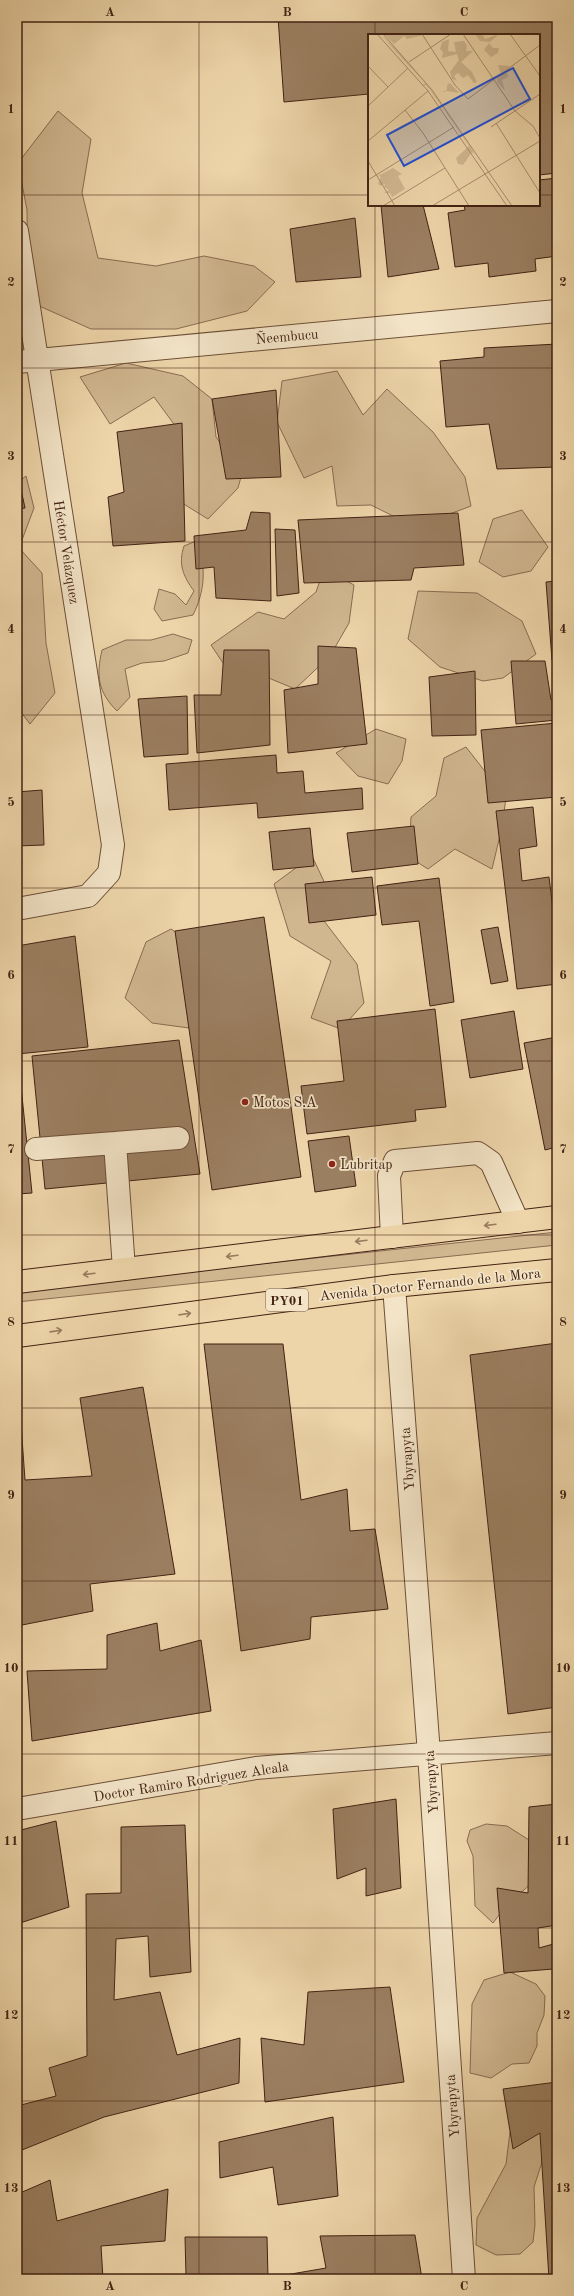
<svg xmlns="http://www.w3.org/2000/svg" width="574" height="2296" font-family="'Old Standard TT',serif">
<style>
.green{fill:#d0b790;stroke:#896c52}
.building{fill:#9b7f61;stroke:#422213}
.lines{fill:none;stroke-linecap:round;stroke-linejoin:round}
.minor-casing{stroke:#6d4f38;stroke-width:24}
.highway-casing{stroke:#422213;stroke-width:24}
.minor{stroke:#f3e4c7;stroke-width:22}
.highway{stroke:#edd5a9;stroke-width:22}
.oneway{stroke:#987c5e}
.grid{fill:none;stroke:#422213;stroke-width:1;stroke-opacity:0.55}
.poi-dot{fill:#8f2418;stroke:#f3e4c7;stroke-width:1.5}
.labels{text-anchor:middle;stroke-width:3.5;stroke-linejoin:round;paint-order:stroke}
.shield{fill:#f3e4c7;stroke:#775c49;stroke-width:1}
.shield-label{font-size:13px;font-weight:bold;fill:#422213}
.street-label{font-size:14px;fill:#422213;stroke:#f3e4c7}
.poi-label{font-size:14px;fill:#422213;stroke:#f3e4c7;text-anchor:start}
.inset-road{fill:none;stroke:#a98d6d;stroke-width:1}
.view{fill:#1d4ed8;fill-opacity:0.15;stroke:#1d4ed8;stroke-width:2}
.inset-edge{fill:none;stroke:#422213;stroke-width:2}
.neatline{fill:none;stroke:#422213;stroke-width:1.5}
.grid-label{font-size:13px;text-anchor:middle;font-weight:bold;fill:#422213}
</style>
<rect width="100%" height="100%" fill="#edd5a9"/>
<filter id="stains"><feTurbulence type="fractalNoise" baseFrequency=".005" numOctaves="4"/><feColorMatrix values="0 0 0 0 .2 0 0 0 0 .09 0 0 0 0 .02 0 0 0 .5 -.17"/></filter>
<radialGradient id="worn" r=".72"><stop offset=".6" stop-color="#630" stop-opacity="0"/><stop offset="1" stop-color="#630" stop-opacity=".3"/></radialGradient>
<path class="green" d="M 58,111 L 91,139 L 82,193 L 98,258 L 156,266 L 204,256 L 254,266 L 275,282 L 247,311 L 176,329 L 91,329 L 28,301 L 27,210 L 18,163 Z
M 126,363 L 183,376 L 212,399 L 216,437 L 242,473 L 238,488 L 208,519 L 169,495 L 179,431 L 154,397 L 110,424 L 80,377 Z
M 337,371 L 363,415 L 387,389 L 433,432 L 465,477 L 471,506 L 415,527 L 371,505 L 337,506 L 332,466 L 304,478 L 277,422 L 282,381 Z
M 26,476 L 34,508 L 19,548 L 42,573 L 46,643 L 55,693 L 30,724 L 17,707 L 17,483 Z
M 522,510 L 548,547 L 531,571 L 503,577 L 479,562 L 493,519 Z
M 196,541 C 207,566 205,591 193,615 L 162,621 L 154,609 L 159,589 L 175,594 L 186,605 L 194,591 C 183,576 178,564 184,546 Z
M 324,569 L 354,585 L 349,623 L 330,656 L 295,689 L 264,676 L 229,672 L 211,645 L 258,612 L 284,619 L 316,592 Z
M 418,591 L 477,593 L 522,621 L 536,654 L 503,678 L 483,681 L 440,667 L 408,639 Z
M 173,634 L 192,640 L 188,653 L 164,661 L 142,663 L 125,669 L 130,697 L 117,711 C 98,692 96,676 102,650 L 126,640 L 151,640 Z
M 376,729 L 406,739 L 402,761 L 388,784 L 358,776 L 336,753 Z
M 466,747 L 491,779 L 507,790 L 502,827 L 492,869 L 455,849 L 428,869 L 409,857 L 411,817 L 436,796 L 444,758 Z
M 17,831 L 22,863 L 17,888 Z
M 312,856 L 329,892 L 321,917 L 357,964 L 364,1003 L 341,1029 L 311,1018 L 331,961 L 290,936 L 274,884 Z
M 171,929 L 207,952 L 189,1028 L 152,1023 L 125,998 L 146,942 Z
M 557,1232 L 557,1245 L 17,1302 L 17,1290 Z
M 486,1824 L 507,1826 L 529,1840 L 534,1881 L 506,1906 L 493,1923 L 475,1906 L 473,1856 L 467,1841 L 470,1830 Z
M 510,1972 L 536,1984 L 545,1996 L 544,2015 L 537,2033 L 537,2046 L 529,2063 L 512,2064 L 491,2078 L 470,2073 L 472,2004 L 484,1980 Z
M 522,2115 L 547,2132 L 542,2162 L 534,2187 L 535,2225 L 533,2242 L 520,2254 L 496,2255 L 476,2245 L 477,2218 L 506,2164 L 510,2132 Z"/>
<path class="building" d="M 278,17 L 557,17 L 557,173 L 539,175 L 539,35 L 369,35 L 369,94 L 284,102 Z
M 557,178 L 557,256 L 535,259 L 536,271 L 489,277 L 488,263 L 455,267 L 448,213 L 465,210 L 464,205 L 539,205 L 539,180 Z
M 381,205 L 423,205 L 439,269 L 388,277 Z
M 355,218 L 361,277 L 296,282 L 290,229 Z
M 557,344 L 557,467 L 497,469 L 489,424 L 446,427 L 440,361 L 484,357 L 484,348 Z
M 276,390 L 281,477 L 226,479 L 212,399 Z
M 182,423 L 185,541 L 113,546 L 108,497 L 124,492 L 117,432 Z
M 17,471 L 25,508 L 17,509 Z
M 251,512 L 270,513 L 271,601 L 216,598 L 214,567 L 196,569 L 194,536 L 246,530 Z
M 458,513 L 464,565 L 414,568 L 411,580 L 304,583 L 298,520 Z
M 275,529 L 295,530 L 299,593 L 277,596 Z
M 557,581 L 557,660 L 552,660 L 546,582 Z
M 318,646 L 356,648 L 367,744 L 288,753 L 284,690 L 318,684 Z
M 224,650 L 269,650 L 270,745 L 197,753 L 194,695 L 221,695 Z
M 511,661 L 545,661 L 551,700 L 557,699 L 557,720 L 516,724 Z
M 475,671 L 476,735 L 432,736 L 429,677 Z
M 187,696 L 188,754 L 144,757 L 138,699 Z
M 557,723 L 557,797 L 488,803 L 481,730 Z
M 276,755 L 277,773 L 303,771 L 305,793 L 362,788 L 363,809 L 258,818 L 257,803 L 169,810 L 166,764 Z
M 42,790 L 44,845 L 17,846 L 17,792 Z
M 533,807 L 537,846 L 519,849 L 522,881 L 549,877 L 555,926 L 557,926 L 557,984 L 517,989 L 496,811 Z
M 414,826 L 418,864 L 352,872 L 347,833 Z
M 310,828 L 314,866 L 273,870 L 269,832 Z
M 372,877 L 376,915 L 309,923 L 305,884 Z
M 439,878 L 454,1002 L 430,1006 L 419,921 L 382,925 L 377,886 Z
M 264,917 L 301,1177 L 212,1190 L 175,931 Z
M 498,927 L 508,981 L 491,984 L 481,930 Z
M 75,936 L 88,1047 L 17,1054 L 17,946 Z
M 435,1009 L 446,1107 L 415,1110 L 416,1121 L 307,1134 L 301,1086 L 344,1081 L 337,1021 Z
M 514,1011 L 523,1069 L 470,1078 L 461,1020 Z
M 557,1037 L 557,1147 L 545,1150 L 524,1043 Z
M 179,1040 L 200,1174 L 45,1189 L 32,1056 Z
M 17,1067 L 19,1067 L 32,1193 L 17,1194 Z
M 349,1136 L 356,1186 L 315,1192 L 308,1141 Z
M 557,1343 L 557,1707 L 508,1714 L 470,1355 Z
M 204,1344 L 283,1344 L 301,1500 L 347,1489 L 350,1531 L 375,1529 L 388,1609 L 311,1617 L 310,1639 L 241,1651 Z
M 143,1387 L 175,1574 L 90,1584 L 93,1611 L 17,1626 L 17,1410 L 20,1410 L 25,1480 L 92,1476 L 80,1398 Z
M 157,1623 L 160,1651 L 201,1640 L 211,1711 L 32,1741 L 27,1671 L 107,1669 L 107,1635 Z
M 396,1799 L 401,1888 L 366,1896 L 366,1868 L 337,1879 L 333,1809 Z
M 557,1804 L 557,1925 L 538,1928 L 539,1948 L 557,1943 L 557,1985 L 553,1969 L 504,1973 L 497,1888 L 528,1893 L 529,1807 Z
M 56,1821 L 69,1907 L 17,1924 L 17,1831 Z
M 185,1825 L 191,1972 L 150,1977 L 148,1936 L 116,1939 L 114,2000 L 160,1992 L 177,2055 L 240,2038 L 239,2083 L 104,2117 L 17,2152 L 17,2106 L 56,2096 L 49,2068 L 87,2056 L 86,1894 L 121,1893 L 121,1827 Z
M 390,1987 L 404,2082 L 265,2102 L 261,2038 L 304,2045 L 308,1992 Z
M 557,2082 L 557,2279 L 549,2279 L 540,2133 L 513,2149 L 503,2089 Z
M 333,2117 L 338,2196 L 278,2205 L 273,2167 L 220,2178 L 219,2142 Z
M 17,2162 L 20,2193 L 50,2180 L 57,2221 L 168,2189 L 165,2241 L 101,2246 L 103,2279 L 17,2279 Z
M 415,2235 L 422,2279 L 172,2279 L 186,2276 L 185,2237 L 267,2237 L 268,2278 L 326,2268 L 320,2236 Z"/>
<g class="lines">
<g class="minor-casing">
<path id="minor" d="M 17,231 L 113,845 L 109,873 L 88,896 L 17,909
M 17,362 L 557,311
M 115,1143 L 178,1138
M 36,1149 L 115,1143 L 124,1269
M 392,1237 L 389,1176 L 395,1161 L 478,1153 L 491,1162 L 518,1222
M 394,1286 L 429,1754 L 464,2279
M 17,1809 L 256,1768 L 557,1743"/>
</g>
<g class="highway-casing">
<path id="highway" d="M 17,1282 L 557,1217
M 17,1336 L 394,1286 L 557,1270"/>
</g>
<use href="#minor" class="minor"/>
<use href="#highway" class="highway"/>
</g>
<defs><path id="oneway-shaft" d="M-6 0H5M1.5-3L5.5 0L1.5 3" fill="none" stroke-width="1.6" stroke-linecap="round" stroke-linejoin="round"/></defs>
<g class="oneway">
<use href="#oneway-shaft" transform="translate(490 1225) rotate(173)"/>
<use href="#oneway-shaft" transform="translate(361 1241) rotate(173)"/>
<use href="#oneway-shaft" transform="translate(232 1256) rotate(173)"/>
<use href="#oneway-shaft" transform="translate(89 1274) rotate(173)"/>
<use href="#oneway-shaft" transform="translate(185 1314) rotate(-8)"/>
<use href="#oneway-shaft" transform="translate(56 1331) rotate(-8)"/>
</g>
<path class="grid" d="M 199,17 L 199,2279M 375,17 L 375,35M 17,195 L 369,195M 539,195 L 557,195M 375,205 L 375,2279M 17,368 L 557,368M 17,542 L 557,542M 17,715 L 557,715M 17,888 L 557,888M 17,1061 L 557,1061M 17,1235 L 557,1235M 17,1408 L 557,1408M 17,1581 L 557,1581M 17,1754 L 557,1754M 17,1928 L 557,1928M 17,2101 L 557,2101"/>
<g class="poi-dot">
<circle cx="245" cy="1102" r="4"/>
<circle cx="332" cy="1164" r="4"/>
</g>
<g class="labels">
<rect class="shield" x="266" y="1289" width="42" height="22" rx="3"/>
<g class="shield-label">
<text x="287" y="1305">PY01</text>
</g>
<g class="street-label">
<text transform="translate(287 336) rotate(-5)" y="5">Ñeembucu</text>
<text transform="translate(67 552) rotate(81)" y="5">Héctor Velázquez</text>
<text transform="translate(430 1284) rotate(-6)" y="5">Avenida Doctor Fernando de la Mora</text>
<text transform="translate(407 1459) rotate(-94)" y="5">Ybyrapyta</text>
<text transform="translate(191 1781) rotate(-9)" y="5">Doctor Ramiro Rodriguez Alcala</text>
<text transform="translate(431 1782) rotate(-94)" y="5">Ybyrapyta</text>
<text transform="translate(452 2106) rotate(-94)" y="5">Ybyrapyta</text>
</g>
<g class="poi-label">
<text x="253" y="1107">Motos S.A</text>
<text x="340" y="1169">Lubritap</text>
</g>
</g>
<g transform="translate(368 34)">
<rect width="172" height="172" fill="#edd5a9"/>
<path d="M 12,0 L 30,17 L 64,57 L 104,115 L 107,121 L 104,118 L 95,131 L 90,130 L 88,124 L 101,112 L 63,57 L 58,51 L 54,52 L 57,49 ZM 16,0 L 54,0 L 55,1 L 39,5 L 36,2 L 26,10 ZM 107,0 L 114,0 L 117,5 L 131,0 L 122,8 L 112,7 ZM 81,5 L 80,17 L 88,18 L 86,8 L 96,7 L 99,12 L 98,17 L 105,17 L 93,28 L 104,38 L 109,48 L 106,49 L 100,41 L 95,44 L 90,39 L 86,42 L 89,47 L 84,45 L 82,38 L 91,26 L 89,20 L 74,24 L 75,18 L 72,15 L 74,8 ZM 121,9 L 125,14 L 131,14 L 130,19 L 123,23 L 116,16 ZM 130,31 L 142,32 L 137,39 L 140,40 L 140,43 L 134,46 L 137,57 L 129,48 L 129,44 L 136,39 L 133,40 ZM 82,49 L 91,59 L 79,57 L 71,59 L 79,56 L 79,51 ZM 25,134 L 34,140 L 30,142 L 37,155 L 24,163 L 22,159 L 16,159 L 21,156 L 16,153 L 17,150 L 12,152 L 10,149 L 13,143 L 10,142 Z" fill="#d0b790"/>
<path class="inset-road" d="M 9,0 L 60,57 L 139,172M 15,0 L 64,56 L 144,172M 54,0 L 87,51 L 100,65 L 172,11M 95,0 L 147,77 L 165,92 L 172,104M 142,0 L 172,42M 41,28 L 83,0M 0,32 L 20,53M 0,72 L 40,34M 37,76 L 55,99 L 101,172M 128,89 L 172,159M 123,93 L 172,60M 0,107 L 60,57M 0,127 L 27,172M 0,146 L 86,93M 15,172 L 77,134M 64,172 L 172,107"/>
<path class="view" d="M 145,34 L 162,65 L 36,132 L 19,101 Z"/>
<rect width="172" height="172" class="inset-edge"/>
</g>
<rect width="574" height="2296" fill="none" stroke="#edd5a9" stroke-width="44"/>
<rect x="22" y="22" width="530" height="2252" class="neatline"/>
<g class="grid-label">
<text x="110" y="16">A</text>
<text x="287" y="16">B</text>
<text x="464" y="16">C</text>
<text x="11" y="113">1</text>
<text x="563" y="113">1</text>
<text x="11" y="286">2</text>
<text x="563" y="286">2</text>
<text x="11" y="460">3</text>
<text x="563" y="460">3</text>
<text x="11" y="633">4</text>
<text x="563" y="633">4</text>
<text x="11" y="806">5</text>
<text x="563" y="806">5</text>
<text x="11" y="979">6</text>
<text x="563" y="979">6</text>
<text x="11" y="1153">7</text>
<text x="563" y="1153">7</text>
<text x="11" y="1326">8</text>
<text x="563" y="1326">8</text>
<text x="11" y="1499">9</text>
<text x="563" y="1499">9</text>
<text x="11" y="1672">10</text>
<text x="563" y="1672">10</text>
<text x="11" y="1845">11</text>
<text x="563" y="1845">11</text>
<text x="11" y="2019">12</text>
<text x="563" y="2019">12</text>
<text x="11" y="2192">13</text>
<text x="563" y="2192">13</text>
<text x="110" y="2290">A</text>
<text x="287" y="2290">B</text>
<text x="464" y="2290">C</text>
</g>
<rect width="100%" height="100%" filter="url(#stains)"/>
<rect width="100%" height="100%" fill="url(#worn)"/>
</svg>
